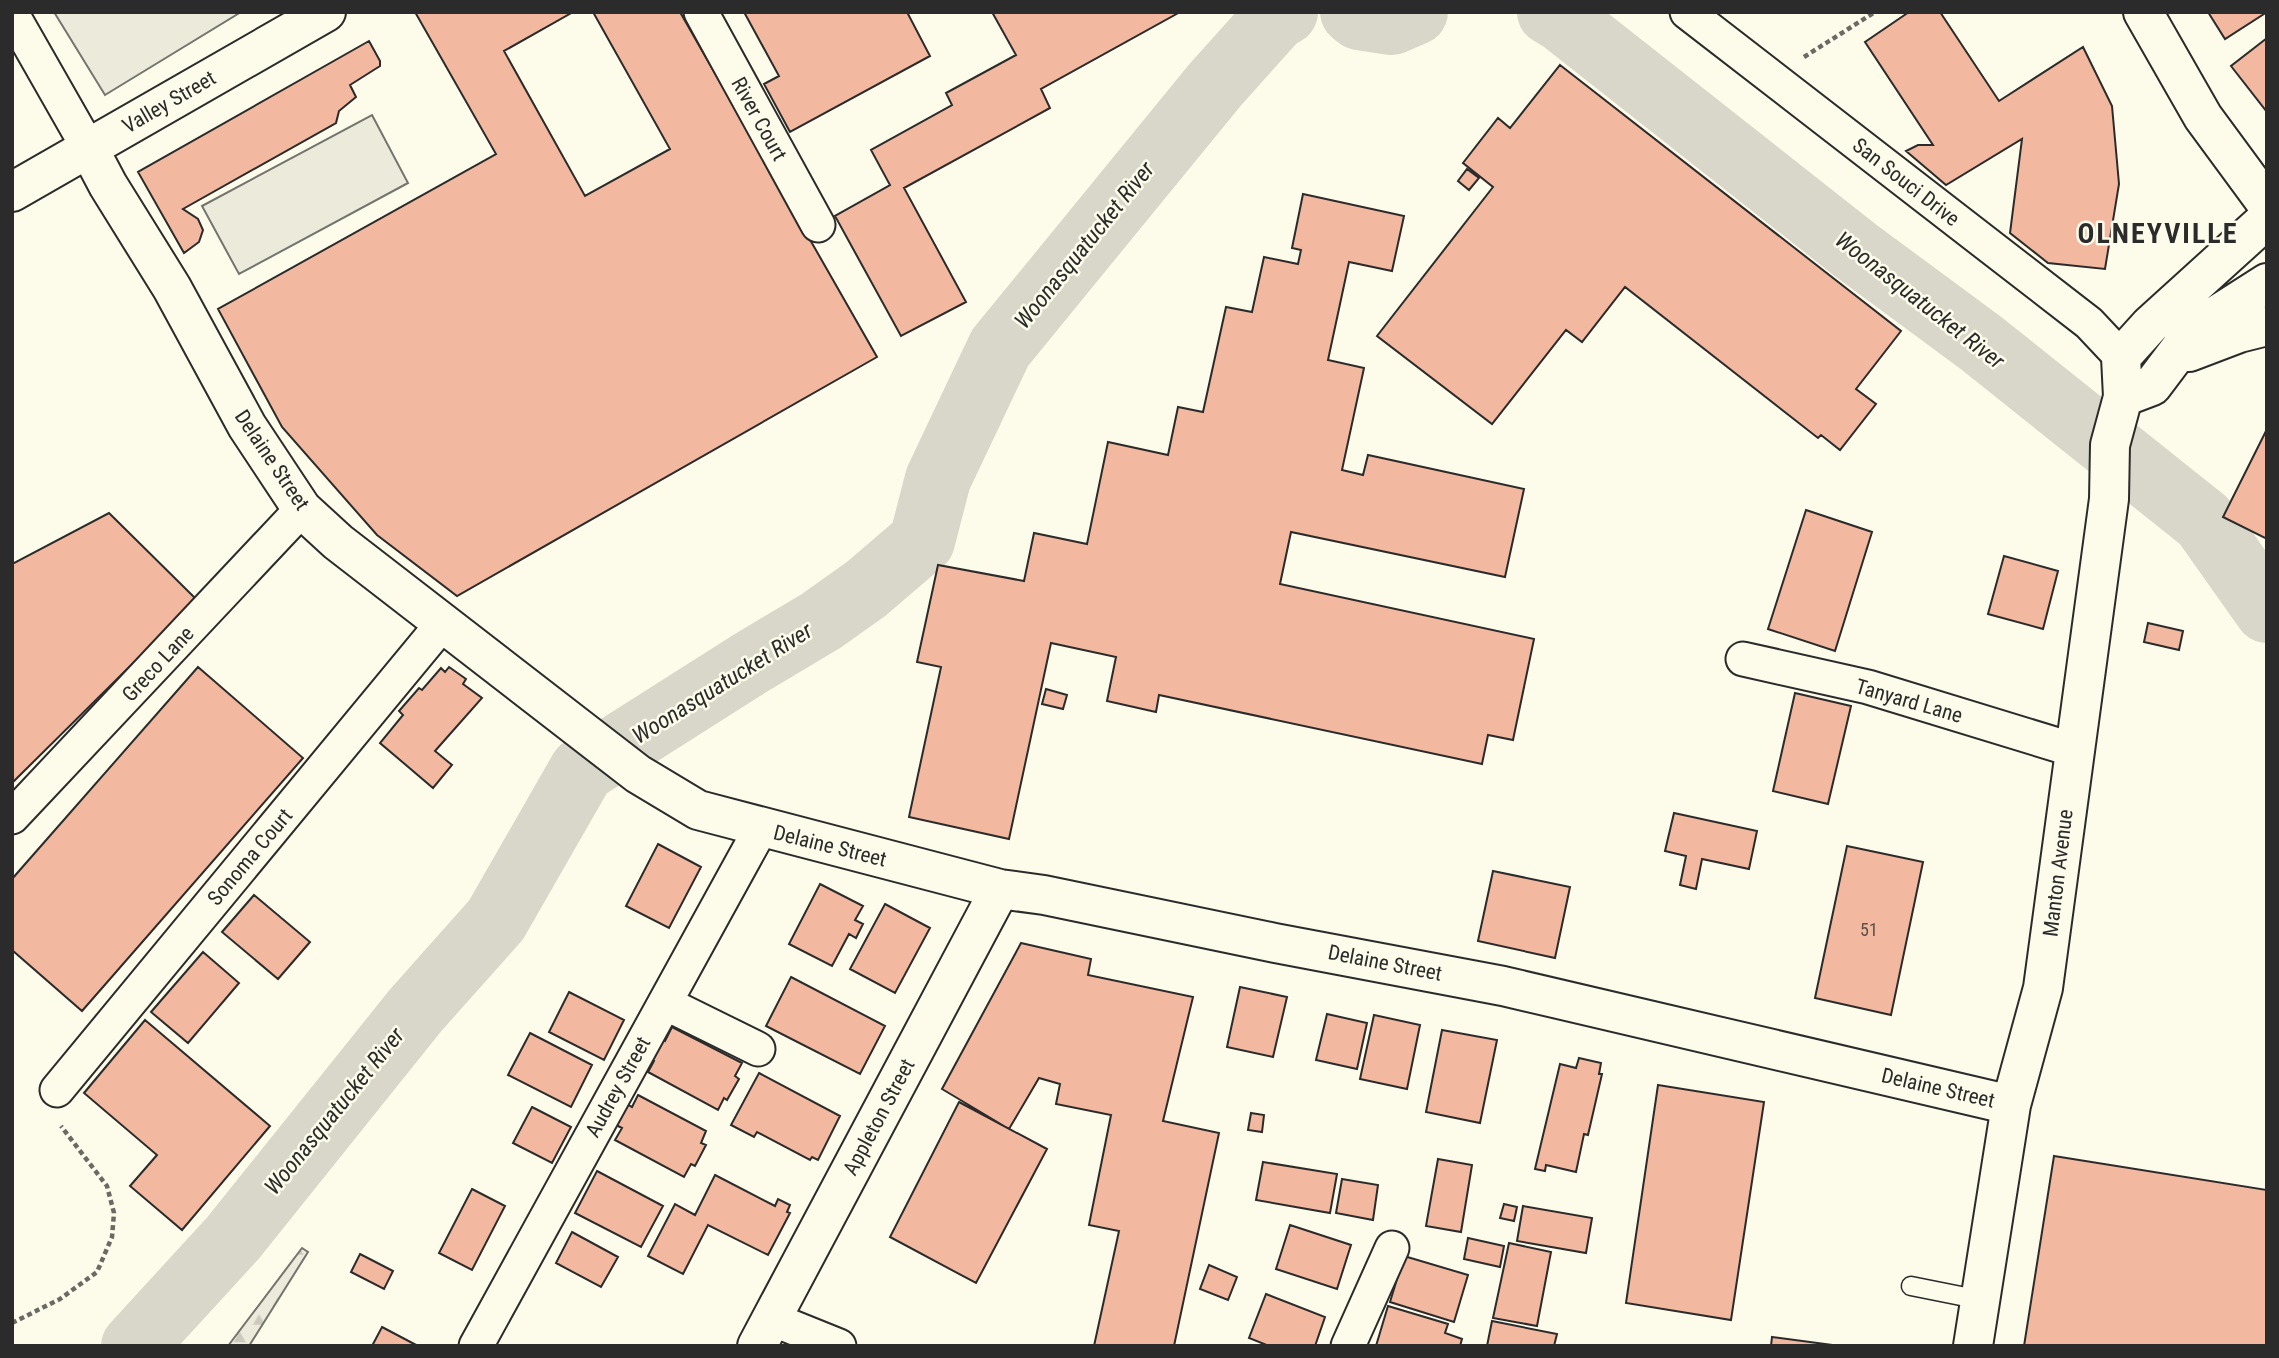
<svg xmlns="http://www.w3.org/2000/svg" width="2279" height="1358" font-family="'Roboto Condensed',sans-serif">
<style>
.forest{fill:url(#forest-firs);stroke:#74746e;stroke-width:2}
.parking{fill:#eceadb;stroke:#74746e;stroke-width:2}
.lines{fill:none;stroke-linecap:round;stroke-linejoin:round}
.river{stroke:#d8d7c9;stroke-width:66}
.building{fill:#f2b8a0;stroke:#2b2b2b;stroke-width:2}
.lane-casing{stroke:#2b2b2b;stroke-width:21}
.street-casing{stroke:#2b2b2b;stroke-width:37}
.secondary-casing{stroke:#2b2b2b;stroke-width:42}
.path{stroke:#6a6964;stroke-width:4.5;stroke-dasharray:5 3.5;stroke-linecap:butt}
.lane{stroke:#fdfbea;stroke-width:18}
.street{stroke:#fdfbea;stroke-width:33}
.secondary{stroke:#fdfbea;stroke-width:38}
.labels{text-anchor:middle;stroke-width:5;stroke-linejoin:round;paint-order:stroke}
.number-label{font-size:18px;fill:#5d4e48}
.street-label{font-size:21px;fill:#2b2b2b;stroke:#fdfbea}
.water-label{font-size:23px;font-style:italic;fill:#2b2b2b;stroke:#fdfbea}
.district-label{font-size:28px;font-weight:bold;letter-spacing:2px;fill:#2b2b2b;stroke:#fdfbea}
</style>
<defs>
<pattern id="forest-firs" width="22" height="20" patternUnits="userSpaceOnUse" patternTransform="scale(1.75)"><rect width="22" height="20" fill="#ecebdb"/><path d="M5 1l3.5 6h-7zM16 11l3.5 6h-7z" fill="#cbcabc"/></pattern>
</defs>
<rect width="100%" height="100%" fill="#fdfbea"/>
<path class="forest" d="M 302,1248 L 308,1252 L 249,1346 L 228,1346 Z"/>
<path class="parking" d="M 54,12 L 241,12 L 105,95 Z
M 372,115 L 408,183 L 239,274 L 202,206 Z"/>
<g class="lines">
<path class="river" d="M 1353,12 L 1359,17 L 1392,22 L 1415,12
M 1550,12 L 1562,19 L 1855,250 L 1981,343 L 2204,521 L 2267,610
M 134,1346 L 233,1238 L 415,1011 L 496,920 L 582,770 L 749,664 L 821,621 L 866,589 L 922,541 L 938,479 L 1000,348 L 1215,85 L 1275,18 L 1285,12"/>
</g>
<path class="building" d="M 415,12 L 573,12 L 504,51 L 585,196 L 670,149 L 593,12 L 680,12 L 877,357 L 457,596 L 377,535 L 282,427 L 218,309 L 496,154 Z
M 744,12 L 907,12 L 930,56 L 790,132 L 764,84 L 779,76 Z
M 992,12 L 1180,12 L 1041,89 L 1050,108 L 904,188 L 966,302 L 901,336 L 835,216 L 890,185 L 871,150 L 952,105 L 946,93 L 1016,55 Z
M 1909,12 L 1940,12 L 1999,101 L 2083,47 L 2112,106 L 2119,184 L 2105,269 L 2048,263 L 2010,233 L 2022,139 L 1946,185 L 1906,151 L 1918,145 L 1933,145 L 1865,42 Z
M 2208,12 L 2267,12 L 2225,39 Z
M 2267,38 L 2267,112 L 2231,66 Z
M 369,41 L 380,61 L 380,66 L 350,85 L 356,97 L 339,111 L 336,123 L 183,209 L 198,219 L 203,230 L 199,242 L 184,253 L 138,172 Z
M 1560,65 L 1901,331 L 1856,389 L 1876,404 L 1840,450 L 1821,435 L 1818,438 L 1625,287 L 1582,342 L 1566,330 L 1492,424 L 1377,336 L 1493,187 L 1463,163 L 1498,118 L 1510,128 Z
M 1467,169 L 1479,178 L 1469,190 L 1458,181 Z
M 1303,194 L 1404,216 L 1392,271 L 1349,262 L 1328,360 L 1364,368 L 1342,470 L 1363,475 L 1368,455 L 1524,489 L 1505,577 L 1291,532 L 1280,584 L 1534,639 L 1513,740 L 1488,735 L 1482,764 L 1159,695 L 1156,712 L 1107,701 L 1116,657 L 1051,643 L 1009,839 L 909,817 L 941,667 L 917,662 L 938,565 L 1024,581 L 1034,533 L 1087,544 L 1108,442 L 1168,455 L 1178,407 L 1203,412 L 1226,307 L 1252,312 L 1264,257 L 1298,264 L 1301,250 L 1292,248 Z
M 2267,429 L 2267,539 L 2223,517 Z
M 1806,510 L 1872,532 L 1835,651 L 1768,629 Z
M 109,513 L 197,600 L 12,783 L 12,564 Z
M 2004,556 L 2058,571 L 2043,629 L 1988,614 Z
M 2148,623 L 2183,631 L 2179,650 L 2144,642 Z
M 198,667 L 303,758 L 82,1011 L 12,950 L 12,879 Z
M 449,667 L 466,679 L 463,684 L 482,698 L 435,751 L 452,765 L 433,788 L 380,743 L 403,715 L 399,711 L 419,688 L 422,690 L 441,668 L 445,672 Z
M 1046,689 L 1067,695 L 1063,709 L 1042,704 Z
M 1795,693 L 1851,706 L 1828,804 L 1773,791 Z
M 1674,813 L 1757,831 L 1749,869 L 1702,859 L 1696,889 L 1680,885 L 1686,856 L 1665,851 Z
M 658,844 L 701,867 L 669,928 L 626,906 Z
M 1847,846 L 1923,862 L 1891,1015 L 1815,998 Z
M 1493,871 L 1570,887 L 1555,958 L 1478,941 Z
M 820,884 L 863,906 L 855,920 L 863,924 L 856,938 L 849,934 L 832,966 L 789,944 Z
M 254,895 L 310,942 L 278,979 L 222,932 Z
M 885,904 L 930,928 L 895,993 L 850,969 Z
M 1021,943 L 1091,959 L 1088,975 L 1193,997 L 1163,1121 L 1219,1133 L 1174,1346 L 1094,1346 L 1119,1231 L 1089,1225 L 1111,1115 L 1056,1104 L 1060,1084 L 1039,1078 L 1009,1129 L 942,1089 Z
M 203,952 L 239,983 L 188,1043 L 151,1012 Z
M 791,977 L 885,1026 L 860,1074 L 766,1026 Z
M 1240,987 L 1287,997 L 1273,1057 L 1227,1047 Z
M 569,992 L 624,1020 L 604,1060 L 549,1032 Z
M 1327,1014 L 1367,1023 L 1357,1069 L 1316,1060 Z
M 1374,1015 L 1420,1025 L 1407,1089 L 1360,1079 Z
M 145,1020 L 270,1126 L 182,1230 L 130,1186 L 157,1155 L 84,1093 Z
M 672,1027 L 742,1063 L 735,1076 L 739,1079 L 727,1100 L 724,1098 L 718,1110 L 648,1072 L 654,1061 L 650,1059 L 661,1038 L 665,1041 Z
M 1442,1030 L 1497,1040 L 1480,1123 L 1426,1112 Z
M 530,1033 L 592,1065 L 571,1107 L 508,1075 Z
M 1579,1058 L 1601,1063 L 1599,1074 L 1602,1074 L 1588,1135 L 1584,1134 L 1576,1172 L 1546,1165 L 1545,1171 L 1535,1169 L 1560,1064 L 1576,1068 Z
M 759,1073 L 840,1116 L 818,1160 L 812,1157 L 810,1160 L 757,1132 L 754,1137 L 731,1125 Z
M 1658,1085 L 1764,1102 L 1731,1320 L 1626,1303 Z
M 638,1095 L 706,1131 L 701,1143 L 706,1145 L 695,1166 L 691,1164 L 684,1177 L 615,1140 L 622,1128 L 616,1125 L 627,1104 L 632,1107 Z
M 959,1102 L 1047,1149 L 976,1283 L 890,1237 Z
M 532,1107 L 571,1127 L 552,1163 L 513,1143 Z
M 1251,1113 L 1264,1115 L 1262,1132 L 1248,1130 Z
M 2054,1156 L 2267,1190 L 2267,1346 L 2024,1346 Z
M 1438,1159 L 1472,1165 L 1461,1232 L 1426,1226 Z
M 1263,1162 L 1337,1174 L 1330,1213 L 1256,1200 Z
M 597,1171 L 663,1206 L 641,1247 L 575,1213 Z
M 715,1175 L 775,1206 L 778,1199 L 790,1205 L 787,1212 L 790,1213 L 768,1255 L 708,1225 L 683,1274 L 648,1256 L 675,1204 L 695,1215 Z
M 1342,1179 L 1378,1185 L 1373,1220 L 1336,1213 Z
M 472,1189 L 505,1206 L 472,1270 L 439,1253 Z
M 1504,1204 L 1517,1207 L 1514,1221 L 1500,1218 Z
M 1523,1206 L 1592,1218 L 1586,1253 L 1517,1241 Z
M 1290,1225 L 1351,1245 L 1337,1289 L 1276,1269 Z
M 572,1232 L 618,1257 L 601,1287 L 556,1263 Z
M 1468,1238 L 1504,1246 L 1500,1267 L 1464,1259 Z
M 1509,1243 L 1551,1252 L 1537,1326 L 1493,1318 Z
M 360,1254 L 393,1271 L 384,1289 L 351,1272 Z
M 1404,1256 L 1468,1275 L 1454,1322 L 1390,1302 Z
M 1209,1265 L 1237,1277 L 1228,1300 L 1200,1289 Z
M 1266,1294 L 1325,1317 L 1315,1346 L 1269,1346 L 1249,1338 Z
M 1388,1306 L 1448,1324 L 1445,1333 L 1462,1339 L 1460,1346 L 1376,1346 Z
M 1492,1321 L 1557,1334 L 1554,1346 L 1487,1346 Z
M 382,1327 L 418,1346 L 372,1346 Z
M 1772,1337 L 1840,1346 L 1771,1346 Z"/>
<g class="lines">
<g class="lane-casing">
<path id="lane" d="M 1911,1286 L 1981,1300"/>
</g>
<g class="street-casing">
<path id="street" d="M 701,12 L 818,225
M 1687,12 L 2089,323 L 2121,357
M 12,14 L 89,149
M 1743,659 L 1868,687 L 2074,750
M 12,817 L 302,509
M 665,1003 L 758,1049
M 57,1090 L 443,623
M 772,1319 L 839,1346
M 476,1346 L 761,828
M 1348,1346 L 1392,1248"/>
</g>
<g class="secondary-casing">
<path id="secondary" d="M 2143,12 L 2203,117 L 2267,204
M 89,149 L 108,185 L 172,288 L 247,426 L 302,509 L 338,542 L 638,774 L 698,810 L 1000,889 L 1044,895 L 1275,943 L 1503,986 L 2011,1105
M 12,192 L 326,12
M 2189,352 L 2239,333 L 2267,326
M 2123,397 L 2152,386 L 2195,329 L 2267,283
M 757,1346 L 1000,889
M 1973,1346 L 2011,1105 L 2043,988 L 2109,499 L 2110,445 L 2123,397 L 2121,357 L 2150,325 L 2267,219"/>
</g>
<path class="path" d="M 1804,57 L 1875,12
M 12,1323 L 60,1299 L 97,1272 L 112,1237 L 114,1213 L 107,1186 L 61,1126"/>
<use href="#lane" class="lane"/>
<use href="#street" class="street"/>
<use href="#secondary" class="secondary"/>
</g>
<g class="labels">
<g class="number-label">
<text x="1869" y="936">51</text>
</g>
<g class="street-label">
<text transform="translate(169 102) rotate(-30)" y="7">Valley Street</text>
<text transform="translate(759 119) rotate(61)" y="7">River Court</text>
<text transform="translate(1906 182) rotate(38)" y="7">San Souci Drive</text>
<text transform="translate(272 460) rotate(56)" y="7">Delaine Street</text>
<text transform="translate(158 664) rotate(-47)" y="7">Greco Lane</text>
<text transform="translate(1909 701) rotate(16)" y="7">Tanyard Lane</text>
<text transform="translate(830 846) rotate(14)" y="7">Delaine Street</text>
<text transform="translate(250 857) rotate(-50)" y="7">Sonoma Court</text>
<text transform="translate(2058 873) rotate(-83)" y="7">Manton Avenue</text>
<text transform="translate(1385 963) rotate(11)" y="7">Delaine Street</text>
<text transform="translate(618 1087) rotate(-61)" y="7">Audrey Street</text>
<text transform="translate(1938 1088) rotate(13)" y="7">Delaine Street</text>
<text transform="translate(879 1117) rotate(-62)" y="7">Appleton Street</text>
</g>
<g class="water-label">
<text transform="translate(1084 245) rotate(-51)" y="8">Woonasquatucket River</text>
<text transform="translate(1920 300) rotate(38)" y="8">Woonasquatucket River</text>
<text transform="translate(722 683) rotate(-32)" y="8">Woonasquatucket River</text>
<text transform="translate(334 1111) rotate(-51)" y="8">Woonasquatucket River</text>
</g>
<g class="district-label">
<text x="2158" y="243">OLNEYVILLE</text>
</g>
</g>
<rect width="2279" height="1358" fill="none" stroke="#2b2b2b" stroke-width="28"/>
</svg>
